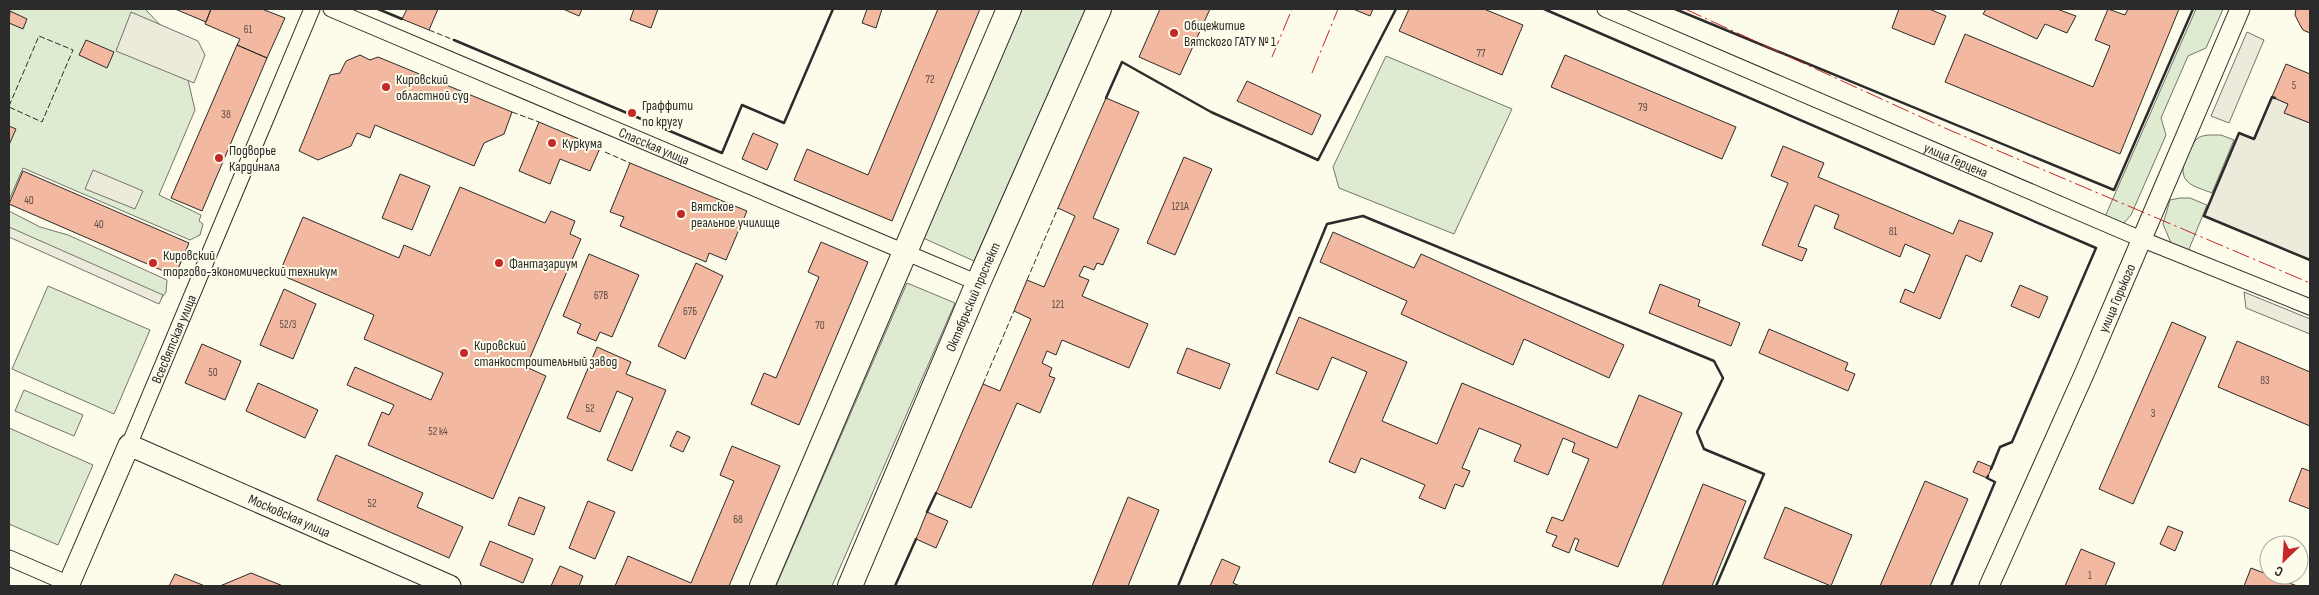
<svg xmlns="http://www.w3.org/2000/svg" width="2319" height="595" font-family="'Sofia Sans Condensed',sans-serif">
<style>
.green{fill:#deebd1;stroke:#74746e}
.parking{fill:#eceadb;stroke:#74746e}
.building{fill:#f2b8a0;stroke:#2b2b2b}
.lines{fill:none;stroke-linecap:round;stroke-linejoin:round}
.minor-casing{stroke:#2b2b2b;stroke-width:17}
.tertiary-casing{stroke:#2b2b2b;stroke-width:21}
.secondary-casing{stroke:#2b2b2b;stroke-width:23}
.primary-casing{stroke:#2b2b2b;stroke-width:26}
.minor{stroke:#fdfbea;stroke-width:15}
.tertiary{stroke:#fdfbea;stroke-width:19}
.secondary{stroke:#fdfbea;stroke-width:21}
.primary{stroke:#fdfbea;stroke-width:24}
.fence{stroke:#2b2b2b;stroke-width:1;stroke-dasharray:6 2.5;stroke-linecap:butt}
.wall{stroke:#2b2b2b;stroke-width:2.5}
.power{stroke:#c62828;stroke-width:1;stroke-dasharray:18 4 2.5 4;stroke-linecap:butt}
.poi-dot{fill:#c62828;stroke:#fdfbea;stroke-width:2}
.labels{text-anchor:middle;stroke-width:4;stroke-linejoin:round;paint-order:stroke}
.number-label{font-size:11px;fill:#5d4e48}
.poi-label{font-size:14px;fill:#2b2b2b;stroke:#fdfbea;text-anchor:start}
.street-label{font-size:14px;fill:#2b2b2b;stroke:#fdfbea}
</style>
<rect width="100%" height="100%" fill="#fdfbea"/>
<path class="green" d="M 9,9 L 145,9 L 166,31 L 185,67 L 195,110 L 159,195 L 201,215 L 199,221 L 203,224 L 200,235 L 190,240 L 23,168 L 9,200 Z
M 1022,9 L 1086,9 L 974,261 L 921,237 Z
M 2196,9 L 2223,9 L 2206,48 L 2188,56 L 2161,118 L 2166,135 L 2131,215 L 2124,223 L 2116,224 L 2104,219 Z
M 1386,56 L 1512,109 L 1454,234 L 1339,188 L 1333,167 Z
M 2208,135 L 2221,135 L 2234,140 L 2212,193 C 2205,190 2192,187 2187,181 C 2177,171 2188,147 2197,139 C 2199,136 2204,136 2208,135 Z
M 2180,198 L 2190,198 L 2207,205 L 2187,254 L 2171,243 L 2163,224 L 2170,200 Z
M 9,211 L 40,227 L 68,235 L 167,280 L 166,292 L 161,299 L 147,295 L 9,235 Z
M 907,283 L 955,303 L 832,586 L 776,586 Z
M 48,286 L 150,330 L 114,414 L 12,369 Z
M 24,390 L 83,415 L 74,436 L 15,411 Z
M 9,428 L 93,465 L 58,545 L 9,524 Z"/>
<path class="parking" d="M 131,12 L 198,41 L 205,55 L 194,83 L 116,51 Z
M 2247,32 L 2264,40 L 2229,123 L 2211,116 Z
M 2272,97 L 2288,104 L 2285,113 L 2310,123 L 2310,260 L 2204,216 L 2239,133 L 2255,139 Z
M 93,170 L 143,191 L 135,209 L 85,189 Z
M 9,227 L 163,295 L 159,304 L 9,237 Z
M 2244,292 L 2310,319 L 2310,334 L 2246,308 Z"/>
<path class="building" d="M 175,9 L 211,9 L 206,22 Z
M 211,9 L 262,9 L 285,18 L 267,58 L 237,45 L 240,39 L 205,24 Z
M 407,9 L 438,9 L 429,30 L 402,19 Z
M 563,9 L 582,9 L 579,16 Z
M 634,9 L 658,9 L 651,28 L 630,20 Z
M 867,9 L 882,9 L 876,28 L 862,23 Z
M 938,9 L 980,9 L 892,221 L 794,180 L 807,149 L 868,175 Z
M 1160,9 L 1210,9 L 1180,75 L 1139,57 Z
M 1353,9 L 1373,9 L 1370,16 Z
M 1409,9 L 1484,9 L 1523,25 L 1502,75 L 1399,31 Z
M 1899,9 L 1929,9 L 1946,16 L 1934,45 L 1892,28 Z
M 1986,9 L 2057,9 L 2076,16 L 2067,33 L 2045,24 L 2037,39 L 1983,14 Z
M 2108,9 L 2125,15 L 2128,9 L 2179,9 L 2120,154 L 1945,82 L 1965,34 L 2093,87 L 2110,46 L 2095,40 Z
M 2296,9 L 2310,9 L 2310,33 L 2303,30 L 2300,25 L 2295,15 Z
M 10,11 L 27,19 L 23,29 L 9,23 Z
M 86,40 L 114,52 L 107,68 L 79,55 Z
M 237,45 L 267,58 L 202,211 L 171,198 Z
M 360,55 L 370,60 L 378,57 L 512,112 L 504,134 L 484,143 L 474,166 L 375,125 L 370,138 L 357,133 L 351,146 L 318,160 L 299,151 L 330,75 L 340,73 L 346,61 Z
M 1565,55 L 1736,127 L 1722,159 L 1551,87 Z
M 2286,64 L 2310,74 L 2310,123 L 2284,113 L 2288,104 L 2272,97 Z
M 1247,81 L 1321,115 L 1312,135 L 1237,101 Z
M 1106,98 L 1139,112 L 1093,218 L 1119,229 L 1103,265 L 1097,263 L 1094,270 L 1084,266 L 1079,276 L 1089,280 L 1082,296 L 1148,324 L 1129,368 L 1062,340 L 1056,355 L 1047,351 L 1042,363 L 1052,368 L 1049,376 L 1055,378 L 1040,413 L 1017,403 L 971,508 L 936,493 L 983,384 L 1000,391 L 1031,319 L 1014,311 L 1027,280 L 1044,287 L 1075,216 L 1058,208 Z
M 539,122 L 600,148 L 590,171 L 560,159 L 550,184 L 519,171 Z
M 9,126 L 16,129 L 9,145 Z
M 753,133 L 778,144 L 767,170 L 742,159 Z
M 1783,146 L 1824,163 L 1818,177 L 1953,234 L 1959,220 L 1993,233 L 1981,262 L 1966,255 L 1940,319 L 1900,302 L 1905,289 L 1914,293 L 1930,255 L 1905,244 L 1900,257 L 1834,228 L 1839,215 L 1815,205 L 1798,246 L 1807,249 L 1802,261 L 1762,245 L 1788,183 L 1771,176 Z
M 1184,157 L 1212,169 L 1175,255 L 1147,243 Z
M 630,163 L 747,211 L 726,260 L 709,253 L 706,262 L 620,226 L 624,217 L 610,212 Z
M 23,171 L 189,243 L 175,276 L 9,204 Z
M 400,174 L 430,186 L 412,230 L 382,218 Z
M 460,187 L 545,223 L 551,211 L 575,221 L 570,234 L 581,239 L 526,367 L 546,376 L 493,499 L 368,445 L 382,412 L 389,415 L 394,405 L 347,385 L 355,367 L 431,400 L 443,373 L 364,339 L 374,315 L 279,274 L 303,217 L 399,258 L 404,245 L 430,256 Z
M 1333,232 L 1414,268 L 1421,254 L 1624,345 L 1609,378 L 1524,339 L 1513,365 L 1401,314 L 1407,301 L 1320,262 Z
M 821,242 L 868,262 L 799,425 L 751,404 L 764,373 L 776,378 L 819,277 L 808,272 Z
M 589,254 L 639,275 L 612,337 L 600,332 L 596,341 L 577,333 L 581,324 L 563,316 Z
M 696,263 L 723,276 L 685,359 L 658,346 Z
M 1660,284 L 1700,300 L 1698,306 L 1740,323 L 1731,346 L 1649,313 Z
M 2020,285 L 2048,297 L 2039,318 L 2011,306 Z
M 284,289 L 316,304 L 293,359 L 260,345 Z
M 1299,317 L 1407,362 L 1382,421 L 1437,444 L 1462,383 L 1617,448 L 1639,395 L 1682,413 L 1618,567 L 1575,550 L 1579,540 L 1575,538 L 1569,553 L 1552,546 L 1557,536 L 1546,532 L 1552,517 L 1563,521 L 1589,459 L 1572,452 L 1575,443 L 1563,438 L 1548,475 L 1514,461 L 1521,445 L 1479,428 L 1462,468 L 1470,471 L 1463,487 L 1455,484 L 1445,509 L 1419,498 L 1425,485 L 1361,458 L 1355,473 L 1329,462 L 1367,372 L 1332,357 L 1318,390 L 1276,373 Z
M 2172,322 L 2206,337 L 2133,504 L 2099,489 Z
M 1769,329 L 1848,363 L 1845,370 L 1855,374 L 1848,391 L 1759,353 Z
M 2237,341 L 2310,372 L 2310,426 L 2218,387 Z
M 202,344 L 241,361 L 225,400 L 185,383 Z
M 597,347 L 631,362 L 626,374 L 666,390 L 632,471 L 607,460 L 633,398 L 617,391 L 600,432 L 567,418 Z
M 1187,348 L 1230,364 L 1220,389 L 1177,373 Z
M 258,383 L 318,410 L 305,438 L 246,411 Z
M 677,431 L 690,437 L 683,452 L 670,446 Z
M 732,446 L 780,466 L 729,586 L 615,586 L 628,556 L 691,583 L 734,481 L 720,475 Z
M 336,455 L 423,493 L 417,507 L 463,527 L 449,558 L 317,500 Z
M 1978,461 L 1992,467 L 1987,478 L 1973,472 Z
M 2302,468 L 2310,471 L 2310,509 L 2289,501 Z
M 1925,481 L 1968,499 L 1930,586 L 1880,586 Z
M 1703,484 L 1746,501 L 1712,586 L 1662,586 Z
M 519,497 L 545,507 L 534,535 L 508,525 Z
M 1128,497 L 1159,510 L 1128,586 L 1092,586 Z
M 588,501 L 615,512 L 595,559 L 569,548 Z
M 1785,507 L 1852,535 L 1831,586 L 1764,558 Z
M 927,512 L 948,521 L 936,548 L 916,539 Z
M 2168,526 L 2183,532 L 2175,551 L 2160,544 Z
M 490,541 L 533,559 L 523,583 L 480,565 Z
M 2081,549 L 2115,563 L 2105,586 L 2065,586 Z
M 1222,559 L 1240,567 L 1233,583 L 1240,586 L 1210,586 Z
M 560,566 L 583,576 L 579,586 L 551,586 Z
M 2251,568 L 2269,575 L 2297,586 L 2244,586 Z
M 251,573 L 283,586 L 220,586 Z
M 175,574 L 205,586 L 169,586 Z"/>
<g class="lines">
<g class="minor-casing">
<g id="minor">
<path id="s1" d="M 331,9 L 978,283"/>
<path id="s2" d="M 1605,9 L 2141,239 L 2310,307"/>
<path id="s3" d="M 129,445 L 312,9"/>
<path d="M 9,558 L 69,584"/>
</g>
</g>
<g class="tertiary-casing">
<g id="tertiary">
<path id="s4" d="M 1989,586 L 2085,372 L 2240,9"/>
</g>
</g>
<g class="secondary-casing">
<g id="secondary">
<path id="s5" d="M 68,586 L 129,445 L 450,586"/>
</g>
</g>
<g class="primary-casing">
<g id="primary">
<path d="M 762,586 L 1009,9"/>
<path id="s6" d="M 850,586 L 978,283 L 1099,9"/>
</g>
</g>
<use href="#minor" class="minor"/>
<use href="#tertiary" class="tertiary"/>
<use href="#secondary" class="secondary"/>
<use href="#primary" class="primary"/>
<path class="fence" d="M 429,30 L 454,40
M 9,106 L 39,36 L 73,50 L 42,122 L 9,107
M 512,112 L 539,122
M 605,152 L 630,163
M 1027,280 L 1058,208
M 983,384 L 1014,311"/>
<path class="wall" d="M 378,9 L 402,19
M 1544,9 L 2096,248 L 2012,442 L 2000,447 L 1991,469
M 1675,9 L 2114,190 L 2193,9
M 454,40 L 722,153 L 742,105 L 784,123 L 833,9
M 1106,98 L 1122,62 L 1211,112 L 1318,160 L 1396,9
M 2275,98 L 2272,97 L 2254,139 L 2239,133 L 2204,216 L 2310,260
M 927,512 L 936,493
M 895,586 L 916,539
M 1178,586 L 1327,224 L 1363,216 L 1714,361 L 1723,378 L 1697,432 L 1704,449 L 1764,474 L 1716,586
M 1951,586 L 1995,482 L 1987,478 L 1988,476"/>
<path class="power" d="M 1685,9 L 1947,129 L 2310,283
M 1272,57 L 1292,9
M 1312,73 L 1338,9"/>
</g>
<g class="poi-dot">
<circle cx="1174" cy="33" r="5"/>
<circle cx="386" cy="87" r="5"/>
<circle cx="632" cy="113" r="5"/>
<circle cx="552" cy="143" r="5"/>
<circle cx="219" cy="158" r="5"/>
<circle cx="681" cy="214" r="5"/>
<circle cx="153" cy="263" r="5"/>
<circle cx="499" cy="263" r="5"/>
<circle cx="464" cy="353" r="5"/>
</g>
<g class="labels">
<g class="number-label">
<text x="248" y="33">61</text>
<text x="1481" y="57">77</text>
<text x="930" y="83">72</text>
<text x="2294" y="89">5</text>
<text x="1643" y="111">79</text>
<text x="226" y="118">38</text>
<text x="29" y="204">40</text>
<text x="1180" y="210">121А</text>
<text x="99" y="228">40</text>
<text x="1893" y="235">81</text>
<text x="601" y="299">67В</text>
<text x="1058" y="308">121</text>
<text x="690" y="315">67Б</text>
<text x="288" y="328">52/3</text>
<text x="820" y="329">70</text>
<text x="213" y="376">50</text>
<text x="2265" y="384">83</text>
<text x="590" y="412">52</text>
<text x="2153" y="417">3</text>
<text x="438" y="435">52 к4</text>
<text x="372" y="507">52</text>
<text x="738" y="523">68</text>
<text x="2090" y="579">1</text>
</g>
<g class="poi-label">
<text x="1184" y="30">Общежитие<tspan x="1184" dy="16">Вятского ГАТУ № 1</tspan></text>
<text x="396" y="84">Кировский<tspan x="396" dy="16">областной суд</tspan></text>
<text x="642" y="110">Граффити<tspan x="642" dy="16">по кругу</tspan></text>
<text x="562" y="148">Куркума</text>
<text x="229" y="155">Подворье<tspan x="229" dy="16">Кардинала</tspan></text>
<text x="691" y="211">Вятское<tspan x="691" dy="16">реальное училище</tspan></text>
<text x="163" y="260">Кировский<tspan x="163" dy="16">торгово-экономический техникум</tspan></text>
<text x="509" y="268">Фантазариум</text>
<text x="474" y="350">Кировский<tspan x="474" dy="16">станкостроительный завод</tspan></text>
</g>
<g class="street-label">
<text dy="5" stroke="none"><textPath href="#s1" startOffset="351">Спасская улица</textPath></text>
<text dy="5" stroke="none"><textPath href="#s2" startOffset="382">улица Герцена</textPath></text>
<text dy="5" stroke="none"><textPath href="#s6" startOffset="314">Октябрьский проспект</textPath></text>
<text dy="5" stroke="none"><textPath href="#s4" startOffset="315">улица Горького</textPath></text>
<text dy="5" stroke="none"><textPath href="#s3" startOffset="115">Всесвятская улица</textPath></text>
<text dy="5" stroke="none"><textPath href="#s5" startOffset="329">Московская улица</textPath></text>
</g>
</g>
<rect width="2319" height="595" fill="none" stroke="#2b2b2b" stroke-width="20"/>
<g transform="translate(2284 560) rotate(205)"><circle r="24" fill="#fdfbea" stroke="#a9a89e"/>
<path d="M0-4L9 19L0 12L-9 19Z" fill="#c62828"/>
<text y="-8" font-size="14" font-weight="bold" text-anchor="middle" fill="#2b2b2b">С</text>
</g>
</svg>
